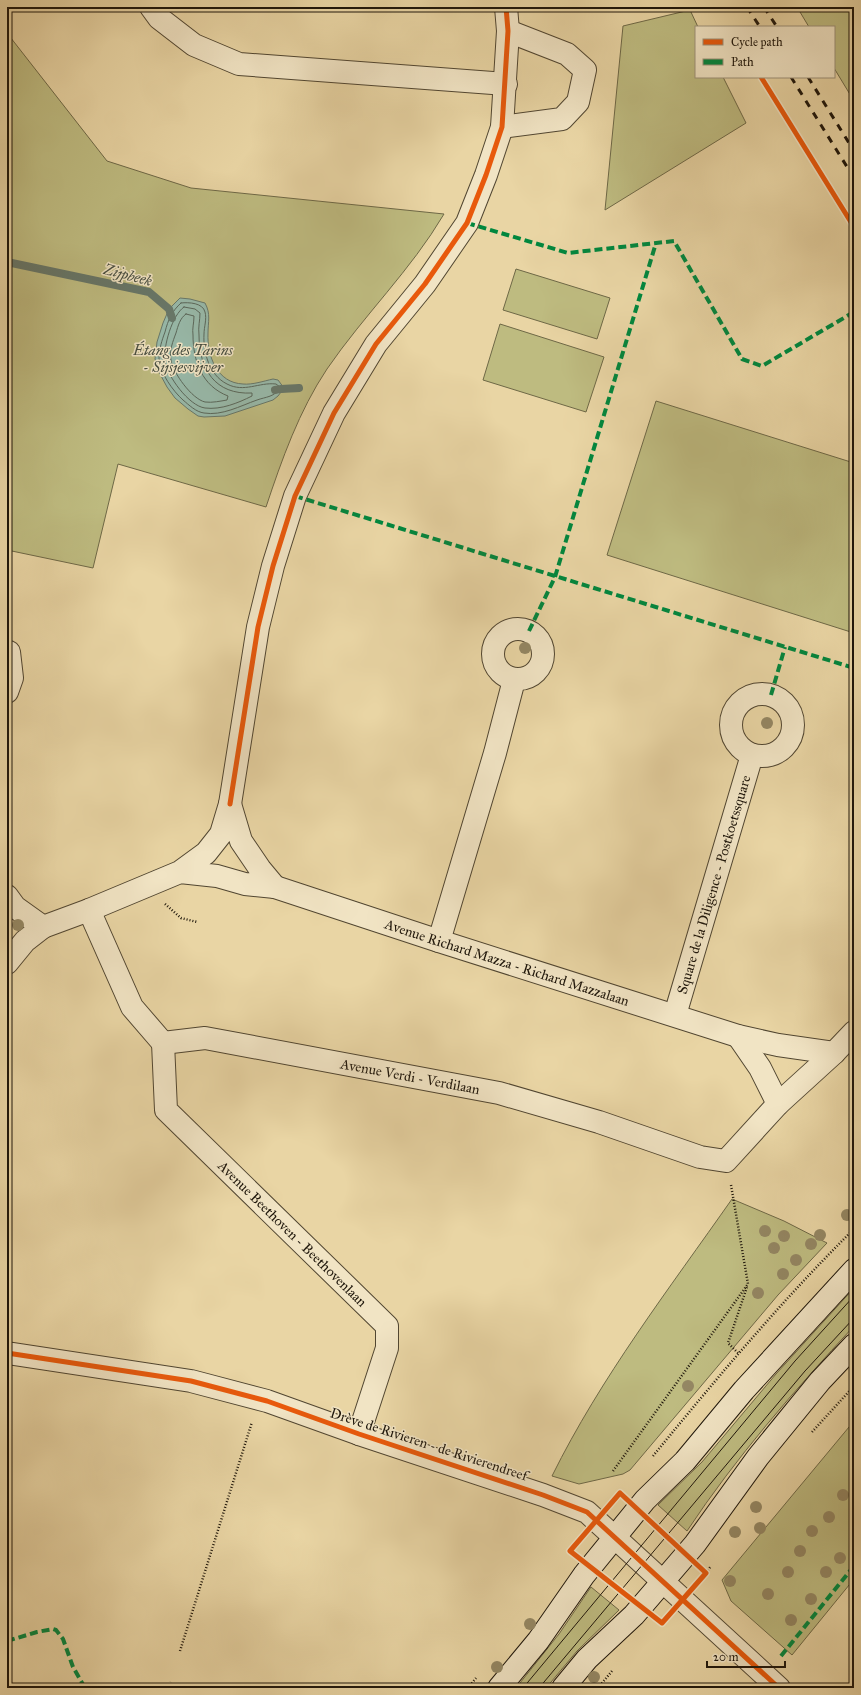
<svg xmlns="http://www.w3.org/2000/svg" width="861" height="1695" font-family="'IM FELL Great Primer',serif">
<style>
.green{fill:#bebb80;stroke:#6e6846}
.water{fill:#97b8a8;stroke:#677769}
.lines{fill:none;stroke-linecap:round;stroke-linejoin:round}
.shore{stroke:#5a675a;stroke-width:1}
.stream{stroke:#677769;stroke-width:8}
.minor-casing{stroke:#514631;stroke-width:24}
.secondary-casing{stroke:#1e160b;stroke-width:24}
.path{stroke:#1e160b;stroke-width:2.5;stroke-dasharray:1 2;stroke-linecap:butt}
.minor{stroke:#f1e4c4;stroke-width:22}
.secondary{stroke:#f1e4c4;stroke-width:22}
.tram{stroke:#1e160b;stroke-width:1}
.rail{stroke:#1e160b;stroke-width:3;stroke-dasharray:7 7;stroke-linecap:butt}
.quiet{stroke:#00873e;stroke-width:4;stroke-dasharray:8 4;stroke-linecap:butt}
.cycleway-casing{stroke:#f1e4c4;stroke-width:8}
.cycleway{stroke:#e8590c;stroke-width:5}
.tree{fill:#948763}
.labels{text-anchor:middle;stroke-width:3;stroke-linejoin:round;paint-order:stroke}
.street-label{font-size:14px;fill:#1e160b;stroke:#f1e4c4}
.water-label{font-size:15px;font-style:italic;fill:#484f42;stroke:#f1e4c4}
</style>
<rect width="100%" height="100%" fill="#e9d5a4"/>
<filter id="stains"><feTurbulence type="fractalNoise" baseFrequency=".005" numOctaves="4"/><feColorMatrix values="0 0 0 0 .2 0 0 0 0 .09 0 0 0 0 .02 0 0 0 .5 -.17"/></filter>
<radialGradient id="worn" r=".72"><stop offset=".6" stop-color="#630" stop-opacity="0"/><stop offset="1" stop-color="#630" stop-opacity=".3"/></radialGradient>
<path class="green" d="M 797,7 L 854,7 L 854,101 L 834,68 L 834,27 L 809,27 Z
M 690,10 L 698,27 L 696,27 L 696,77 L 723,77 L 746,123 L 605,210 L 623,26 Z
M 7,33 L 107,161 L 191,188 L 444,214 C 411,270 364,315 327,369 C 299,411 282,459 266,507 L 118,464 L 93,568 L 7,550 Z
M 516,269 L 610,298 L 597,339 L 503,310 Z
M 500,324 L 604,357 L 586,412 L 483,380 Z
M 656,401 L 854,463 L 854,633 L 607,555 Z
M 732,1199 L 784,1221 L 827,1243 L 778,1295 L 630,1470 L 623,1474 L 579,1484 L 552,1476 C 601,1377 669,1289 732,1199 Z
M 854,1288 L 854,1326 C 794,1391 736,1457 687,1531 L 658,1505 L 702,1462 L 776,1374 Z
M 854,1421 L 854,1579 L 792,1655 L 731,1601 L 722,1580 Z
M 591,1587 L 619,1610 L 577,1651 L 546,1688 L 516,1688 L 559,1634 Z"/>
<path class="water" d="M 180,298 L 190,299 L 205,303 C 211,314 208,322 208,333 C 207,356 217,383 243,384 C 252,385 264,381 273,379 L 278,380 L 284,388 L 278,396 L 273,400 L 225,416 L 204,417 L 198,416 L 188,409 L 175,398 L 167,387 L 160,374 L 155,359 L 157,342 L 163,323 L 169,309 Z"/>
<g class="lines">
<path class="shore" d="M 181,303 C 189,302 203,303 205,312 C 207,319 204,327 204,334 C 203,352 209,375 227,384 C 244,393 259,382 276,384 L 280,387 C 276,397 265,397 257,400 C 240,406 222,416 204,413 C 196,412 189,405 183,400 C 173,391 160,373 159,359 C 159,349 162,340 165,332 C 168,320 172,311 181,303 Z
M 184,307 L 195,309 L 200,313 C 200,320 198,327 199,335 C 199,369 215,395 252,393 L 252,396 C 238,403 221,410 205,408 C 189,406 167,376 165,361 C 163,347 172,315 184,307 Z
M 186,314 L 194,316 C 194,323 192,329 193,335 C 193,361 202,386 228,396 L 227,400 C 221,401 212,403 205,402 C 192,399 173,373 171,360 C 169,351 173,341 176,333 C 178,326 180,318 186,314 Z"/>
<path class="stream" d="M 7,262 L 149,292 L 169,309 L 172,318
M 275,390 C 284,388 292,389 299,388"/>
<g class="minor-casing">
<g id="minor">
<path d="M 151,7 L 159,18 L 194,45 L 239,64 L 506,84"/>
<path d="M 502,127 L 562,119 L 578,102 L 585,70 L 567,54 L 508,31"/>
<circle cx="518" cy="654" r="25"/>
<path d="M 7,652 L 9,652 L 12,678 L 7,692"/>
<circle cx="762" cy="725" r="31"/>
<path d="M 230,804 L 258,627 L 273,566 L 295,496 L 334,413 L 376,344 L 425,284 L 467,223 L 486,175 L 502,127 L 508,31 L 506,7"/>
<path id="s1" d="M 275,887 L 439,941 L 738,1036 L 778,1045 L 834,1053"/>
<path d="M 7,896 L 15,907 L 43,927"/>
<path d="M 89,910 L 132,1007 L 163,1043"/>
<path d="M 439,941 L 495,753 L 514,680"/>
<path d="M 7,963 L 25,941 L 43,927 L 89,910 L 180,872 L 206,853 L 221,834 L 230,804 L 241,841 L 260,869 L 275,887 L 245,884 L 217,876 L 180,872"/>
<path id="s2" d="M 675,1015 L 752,755"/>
<path d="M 738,1036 L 760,1068 L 778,1104"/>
<path id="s3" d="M 163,1043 L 205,1038 L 499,1093 L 599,1122 L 700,1157 L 726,1161 L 778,1104 L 834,1053 L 854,1032"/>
<path id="s4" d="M 163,1043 L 166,1110 L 387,1326 L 387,1348 L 359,1434"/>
<path d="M 7,1353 L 191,1381 L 267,1401 L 359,1434 L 543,1495 L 587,1512 L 779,1688"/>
</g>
</g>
<g class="secondary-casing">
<path id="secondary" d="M 499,1688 L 538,1641 L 584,1575 L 645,1500 L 685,1461 L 744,1390 L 854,1270
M 563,1688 L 587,1659 L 634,1615 L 695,1544 L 758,1457 L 820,1381 L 854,1345"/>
</g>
<path class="path" d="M 165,904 L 181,918 L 197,922
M 738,1353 L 728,1343 L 747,1287
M 812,1432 L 854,1386
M 653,1456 C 717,1378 782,1300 854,1229
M 613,1471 L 748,1284 L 731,1185
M 706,1573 L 711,1566
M 180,1651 L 252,1422
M 170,1688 L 171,1682
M 468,1688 L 476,1678
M 598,1688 L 612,1671"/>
<use href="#minor" class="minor"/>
<use href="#secondary" class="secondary"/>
<path class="tram" d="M 523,1688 L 795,1361 L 854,1296
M 539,1688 L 805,1371 L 854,1318"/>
<path class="rail" d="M 747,7 L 760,27
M 764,7 L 777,27
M 791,77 L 854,178
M 808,77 L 854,151"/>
<path class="quiet" d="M 467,223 L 568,253 L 674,241 L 742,359 L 762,366 L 854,312
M 295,496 L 854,668
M 529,631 L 555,577 L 656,243
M 771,695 L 785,647
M 7,1641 L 37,1632 L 53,1629 L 56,1630 L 63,1639 L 73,1667 L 85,1688
M 781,1656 L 854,1566"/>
<g class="cycleway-casing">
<path id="cycleway" d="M 761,77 L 854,227
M 230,804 L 258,627 L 273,566 L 295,496 L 334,413 L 376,344 L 425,284 L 467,223 L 486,175 L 502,127 L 508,31 L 506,7
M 7,1353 L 191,1381 L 267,1401 L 359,1434 L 543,1495 L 587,1512 L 779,1688
M 620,1493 L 706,1573 L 662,1623 L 570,1551 Z"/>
</g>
<use href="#cycleway" class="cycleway"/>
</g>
<g class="tree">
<circle cx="525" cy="648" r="6"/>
<circle cx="767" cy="723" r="6"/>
<circle cx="18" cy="925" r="6"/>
<circle cx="847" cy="1215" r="6"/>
<circle cx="765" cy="1231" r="6"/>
<circle cx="820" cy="1235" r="6"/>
<circle cx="784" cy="1236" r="6"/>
<circle cx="811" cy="1244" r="6"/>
<circle cx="774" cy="1248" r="6"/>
<circle cx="796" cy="1260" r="6"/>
<circle cx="783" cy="1274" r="6"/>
<circle cx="758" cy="1293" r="6"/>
<circle cx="688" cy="1386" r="6"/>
<circle cx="843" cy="1495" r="6"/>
<circle cx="756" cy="1507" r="6"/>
<circle cx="829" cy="1517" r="6"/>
<circle cx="760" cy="1528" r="6"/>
<circle cx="812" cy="1531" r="6"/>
<circle cx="735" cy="1532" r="6"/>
<circle cx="800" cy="1551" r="6"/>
<circle cx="840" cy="1558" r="6"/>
<circle cx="788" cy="1572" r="6"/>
<circle cx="826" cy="1572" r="6"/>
<circle cx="730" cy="1581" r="6"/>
<circle cx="768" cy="1594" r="6"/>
<circle cx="811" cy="1599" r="6"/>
<circle cx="791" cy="1620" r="6"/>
<circle cx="530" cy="1624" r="6"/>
<circle cx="497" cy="1667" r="6"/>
<circle cx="594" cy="1677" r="6"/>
</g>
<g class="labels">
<g class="street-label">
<text dy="5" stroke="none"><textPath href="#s2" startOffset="136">Square de la Diligence - Postkoetssquare</textPath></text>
<text dy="5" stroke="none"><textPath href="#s1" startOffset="244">Avenue Richard Mazza - Richard Mazzalaan</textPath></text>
<text dy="5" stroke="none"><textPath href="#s3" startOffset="251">Avenue Verdi - Verdilaan</textPath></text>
<text dy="5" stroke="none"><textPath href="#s4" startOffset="244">Avenue Beethoven - Beethovenlaan</textPath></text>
<text transform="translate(429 1444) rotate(18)" y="5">Drève de Rivieren - de Rivierendreef</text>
</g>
<g class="water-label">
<text transform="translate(128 275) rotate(15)" y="5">Zijpbeek</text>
<text x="183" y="355">Étang des Tarins<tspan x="183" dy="17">- Sijsjesvijver</tspan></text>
</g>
</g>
<rect width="861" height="1695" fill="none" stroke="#e9d5a4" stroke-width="24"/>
<rect x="8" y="8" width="845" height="1679" fill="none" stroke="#1e160b" stroke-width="2"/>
<rect x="12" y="12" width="837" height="1671" fill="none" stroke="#1e160b"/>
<rect x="695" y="26" width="140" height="52" fill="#f1e4c4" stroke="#9d927a"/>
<rect x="703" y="39" width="20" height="6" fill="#e8590c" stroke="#9d927a"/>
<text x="731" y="46" font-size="12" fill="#1e160b">Cycle path</text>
<rect x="703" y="59" width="20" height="6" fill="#00873e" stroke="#9d927a"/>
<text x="731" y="66" font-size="12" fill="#1e160b">Path</text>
<path d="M707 1661v6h78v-6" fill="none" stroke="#1e160b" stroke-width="2"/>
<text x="713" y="1661" font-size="12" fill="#1e160b" stroke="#f1e4c4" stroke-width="3" paint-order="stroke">20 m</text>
<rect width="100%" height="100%" filter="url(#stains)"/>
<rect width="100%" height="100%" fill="url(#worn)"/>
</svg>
